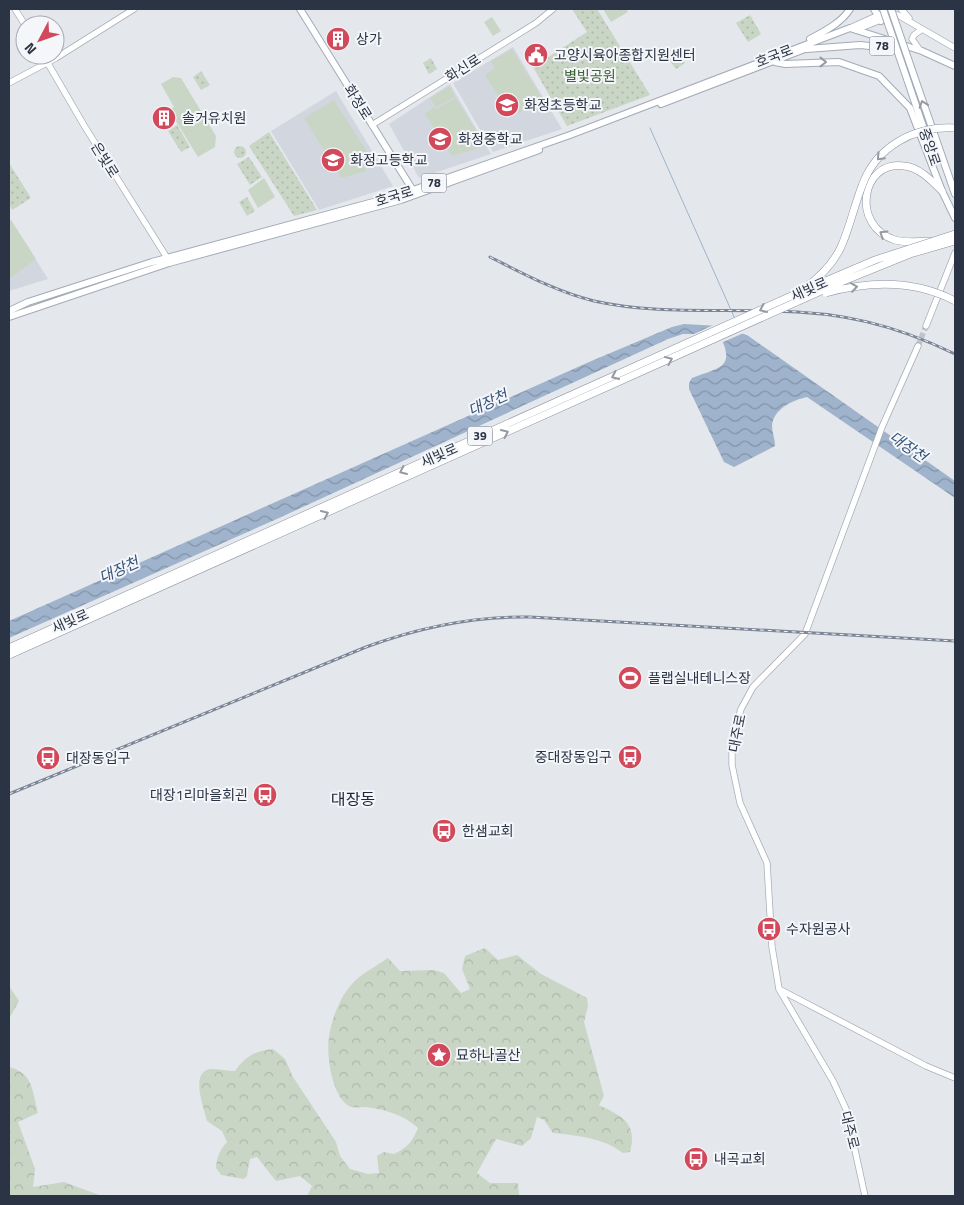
<svg xmlns="http://www.w3.org/2000/svg" width="964" height="1205" font-family="'Titillium Web','Noto Sans KR',sans-serif">
<style>
.built{fill:#d2d6de}
.green{fill:#c9d6c5}
.forest{fill:url(#forest-crowns)}
.park{fill:url(#park-dots)}
.water{fill:url(#water-waves)}
.pier{fill:#e4e7ec}
.lines{fill:none;stroke-linecap:round;stroke-linejoin:round}
.stream{stroke:#9fb4cc;stroke-width:1}
.secondary-tunnel{stroke:#bfc3cb;stroke-width:5.5;stroke-dasharray:5.5 3;stroke-linecap:butt}
.secondary-casing{stroke:#a9aeb7;stroke-width:7}
.primary-casing{stroke:#a3abb8;stroke-width:8}
.highway-casing{stroke:#8b94a3;stroke-width:8}
.secondary{stroke:#fff;stroke-width:5.5}
.primary{stroke:#fff;stroke-width:6}
.highway{stroke:#fff;stroke-width:7}
.rail-casing{stroke:#7d8696;stroke-width:3}
.rail{stroke:#f4f6f9;stroke-width:1;stroke-dasharray:4;stroke-linecap:butt}
.primary-bridge-casing{stroke:#a3abb8;stroke-width:8;stroke-linecap:butt}
.highway-bridge-casing{stroke:#8b94a3;stroke-width:8;stroke-linecap:butt}
.primary-bridge{stroke:#fff;stroke-width:6}
.highway-bridge{stroke:#fff;stroke-width:7}
.oneway{stroke:#959aa2}
.labels{text-anchor:middle;stroke-width:4;stroke-linejoin:round;paint-order:stroke}
.shield{fill:#f4f6f9;stroke:#676e7b;stroke-width:1}
.shield-label{font-size:12px;font-weight:bold;fill:#2b3445}
.poi-label{font-size:14px;fill:#2b3445;stroke:#f4f6f9;text-anchor:start}
.street-label{font-size:14px;fill:#2b3445;stroke:#f4f6f9}
.park-label{font-size:14px;fill:#3f6138;stroke:#f4f6f9}
.water-label{font-size:15px;font-style:italic;fill:#34527a;stroke:#f4f6f9}
.quarter-label{font-size:16px;fill:#1d2536;stroke:#f4f6f9}
</style>
<defs>
<pattern id="forest-crowns" width="20" height="18" patternUnits="userSpaceOnUse" patternTransform="scale(1.25)"><rect width="20" height="18" fill="#c9d6c5"/><path d="M2 6a3 3 0 1 1 6 0M12 15a3 3 0 1 1 6 0" fill="none" stroke="#adb8ab"/></pattern>
<pattern id="park-dots" width="8" height="8" patternUnits="userSpaceOnUse" patternTransform="scale(1.25)"><rect width="8" height="8" fill="#c9d6c5"/><path d="M2 2h.1M6 6h.1" fill="none" stroke="#adb8ab" stroke-width="1.8" stroke-linecap="round"/></pattern>
<pattern id="water-waves" width="16" height="10" patternUnits="userSpaceOnUse" patternTransform="scale(1.25)"><rect width="16" height="10" fill="#9fb4cc"/><path d="M0 5q4-4 8 0t8 0" fill="none" stroke="#8293a7"/></pattern>
</defs>
<rect width="100%" height="100%" fill="#e4e7ec"/>
<path class="built" d="M 513,47 L 562,129 L 493,152 L 453,83 Z
M 450,84 L 491,154 L 419,178 L 389,124 Z
M 336,91 L 393,186 L 319,210 L 271,131 Z
M 11,220 L 48,279 L 9,291 L 9,221 Z"/>
<path class="green" d="M 603,9 L 626,9 L 628,12 L 611,22 Z
M 492,17 L 501,31 L 493,36 L 484,22 Z
M 512,49 L 542,98 L 520,112 L 510,115 L 485,75 L 495,68 L 491,61 Z
M 173,77 L 181,78 L 216,136 L 215,147 L 198,157 L 169,110 L 174,107 L 161,84 Z
M 450,86 L 455,97 L 436,107 L 430,98 Z
M 456,98 L 485,146 L 452,156 L 425,114 L 434,107 L 436,109 Z
M 334,100 L 373,161 L 364,167 L 366,171 L 341,178 L 304,118 Z
M 264,178 L 275,197 L 258,208 L 248,190 Z
M 11,220 L 36,259 L 9,279 L 9,221 Z"/>
<path class="forest" d="M 485,948 L 498,960 L 517,955 L 541,974 L 587,998 L 588,1006 L 584,1022 L 604,1096 L 599,1105 C 621,1116 638,1122 630,1152 L 623,1153 C 602,1137 578,1136 553,1133 L 544,1120 L 537,1117 L 531,1138 L 522,1146 L 496,1139 L 477,1173 L 490,1183 L 518,1183 L 519,1196 L 307,1196 L 312,1186 L 300,1176 L 276,1181 L 257,1157 L 250,1159 L 247,1176 L 244,1179 L 221,1175 L 216,1168 C 217,1157 219,1151 227,1142 L 222,1131 L 207,1121 C 204,1108 189,1071 211,1069 C 219,1069 228,1071 235,1071 C 246,1056 255,1051 273,1049 L 285,1059 L 293,1077 L 336,1142 L 340,1156 L 350,1169 L 368,1174 L 379,1173 L 377,1156 L 384,1152 L 394,1154 C 408,1147 412,1142 418,1128 C 403,1114 385,1110 366,1107 C 361,1107 355,1108 351,1107 C 332,1099 326,1055 329,1037 C 331,1021 340,997 351,985 C 360,974 377,966 388,958 L 400,971 L 434,970 L 444,973 L 461,993 L 470,989 L 462,969 L 465,956 Z
M 9,986 L 19,1001 L 9,1019 Z
M 9,1067 C 34,1073 32,1092 38,1113 L 18,1122 L 35,1169 L 33,1187 L 64,1182 L 102,1196 L 9,1196 Z"/>
<path class="park" d="M 572,9 L 597,9 L 650,95 L 567,126 L 533,67 L 587,32 Z
M 750,15 L 761,34 L 748,42 L 736,23 Z
M 679,54 L 685,63 L 676,69 L 669,60 Z
M 431,58 L 437,69 L 429,74 L 423,63 Z
M 201,71 L 210,85 L 201,90 L 193,77 Z
M 177,125 L 190,147 L 181,152 L 168,131 Z
M 269,132 L 317,210 L 294,216 L 249,146 Z
M234 152a6 6 0 1 1 12 0a6 6 0 1 1-12 0Z
M 249,157 L 262,177 L 250,185 L 237,164 Z
M 9,163 L 31,198 L 12,210 L 9,204 Z
M 247,197 L 255,211 L 247,216 L 239,202 Z"/>
<path class="water" d="M 684,324 L 720,326 L 747,335 L 955,481 L 955,498 L 807,397 C 793,400 773,409 772,426 C 772,432 775,439 775,446 L 734,467 L 724,462 L 689,389 L 689,383 L 692,378 C 716,368 735,369 722,340 L 693,334 L 683,334 L 668,339 L 279,518 L 9,638 L 9,621 L 589,362 L 672,327 Z"/>
<path class="pier" d="M 718,323 L 746,332 L 721,343 L 704,337 L 689,336 Z"/>
<g class="lines">
<path class="stream" d="M 650,128 L 735,319"/>
<path class="secondary-tunnel" d="M 918,346 L 926,326"/>
<g class="secondary-casing">
<path id="secondary" d="M 15,9 L 25,25
M 901,9 L 909,18
M 890,15 L 898,15 L 955,48
M 850,28 L 881,14
M 856,30 L 883,19
M 920,50 L 912,39 L 914,35 L 921,30
M 43,55 L 85,127 L 169,261
M 9,83 L 56,58 L 134,9
M 372,125 L 536,23 L 553,9
M 926,326 L 955,253
M 779,989 L 926,1066 L 955,1078
M 865,1196 L 846,1109 L 833,1081 L 779,989 L 772,947 L 767,863 L 740,803 L 732,765 L 732,741 L 741,709 L 753,687 L 805,634 L 882,427 L 918,346"/>
</g>
<g class="primary-casing">
<path id="primary" d="M 300,9 L 414,192
M 874,9 L 881,21
M 810,39 C 825,31 841,23 850,9
M 807,49 L 860,45 L 899,49
M 775,62 L 785,64 L 839,62 L 879,76 L 910,108 L 942,191 L 955,218
M 914,76 L 955,194
M 907,79 L 933,156
M 661,104 L 810,47
M 9,311 L 28,302 L 152,262 L 399,195 L 570,135 L 850,28 L 922,51 L 955,66
M 9,317 L 169,263 L 401,200 L 539,150"/>
</g>
<g class="highway-casing">
<path id="highway" d="M 929,241 C 918,242 906,243 895,240 C 851,227 860,160 904,166 C 919,167 932,181 942,191"/>
</g>
<use href="#secondary" class="secondary"/>
<use href="#primary" class="primary"/>
<use href="#highway" class="highway"/>
<g class="rail-casing">
<path id="rail" d="M 490,257 C 524,274 557,292 594,301 C 652,314 713,309 772,311 C 841,312 893,324 955,354
M 9,794 L 366,647 C 420,627 473,616 530,617 L 955,641"/>
</g>
<use href="#rail" class="rail"/>
<g class="primary-bridge-casing">
<path id="primary-bridge" d="M 883,9 L 907,79
M 891,9 L 914,76"/>
</g>
<g class="highway-bridge-casing">
<path id="highway-bridge" d="M 806,287 C 821,276 833,264 841,247 C 850,227 854,206 862,186 C 876,146 915,126 955,128
M 826,293 C 869,281 915,280 955,301
M 9,648 L 798,293 L 875,260 L 955,234
M 9,655 L 841,282 L 910,254 L 955,241"/>
</g>
<use href="#primary-bridge" class="primary-bridge"/>
<use href="#highway-bridge" class="highway-bridge"/>
</g>
<defs><path id="oneway-chevron" d="M-2-3.5L2.5 0L-2 3.5" fill="none" stroke-width="1.6" stroke-linecap="round" stroke-linejoin="round" transform="scale(1.25)"/></defs>
<g class="oneway">
<use href="#oneway-chevron" transform="translate(823 62)"/>
<use href="#oneway-chevron" transform="translate(923 104) rotate(-109)"/>
<use href="#oneway-chevron" transform="translate(880 157) rotate(133)"/>
<use href="#oneway-chevron" transform="translate(883 234) rotate(-148)"/>
<use href="#oneway-chevron" transform="translate(854 287) rotate(-8)"/>
<use href="#oneway-chevron" transform="translate(763 309) rotate(156)"/>
<use href="#oneway-chevron" transform="translate(669 360) rotate(-24)"/>
<use href="#oneway-chevron" transform="translate(615 376) rotate(156)"/>
<use href="#oneway-chevron" transform="translate(505 433) rotate(-24)"/>
<use href="#oneway-chevron" transform="translate(403 471) rotate(156)"/>
<use href="#oneway-chevron" transform="translate(325 514) rotate(-24)"/>
</g>
<defs>
<g id="building-disc" transform="scale(1.25)"><circle r="9.5" fill="#d1495b" stroke="#f4f6f9"/><path d="M-4-6H4V6H1V3H-1V6H-4ZM-2.5-4.3h1.7v1.8h-1.7ZM.8-4.3h1.7v1.8H.8ZM-2.5-1h1.7V.8h-1.7ZM.8-1h1.7V.8H.8Z" fill="#fff"/></g>
<g id="civic-disc" transform="scale(1.25)"><circle r="9.5" fill="#d1495b" stroke="#f4f6f9"/><path d="M-.6-6.5H3V-4.5H.6V-3L4-1V1h2V6H-6V1h2V-1L-.6-3ZM-1.2 2.5V6h2.4V2.5Z" fill="#fff"/></g>
<g id="school-disc" transform="scale(1.25)"><circle r="9.5" fill="#d1495b" stroke="#f4f6f9"/><path d="M0-5L7-2L0 1L-7-2ZM-4 1L0 2.5L4 1V4Q0 6-4 4Z" fill="#fff"/></g>
<g id="stadium-disc" transform="scale(1.25)"><circle r="9.5" fill="#d1495b" stroke="#f4f6f9"/><path d="M0-5a6.5 5 0 1 0 0 10a6.5 5 0 1 0 0-10ZM-3.5-1.8h7v3.6h-7Z" fill="#fff"/></g>
<g id="bus-disc" transform="scale(1.25)"><circle r="9.5" fill="#d1495b" stroke="#f4f6f9"/><path d="M-5-6H5V4H4V6H2V4H-2V6H-4V4H-5ZM-3.5-4V0h7V-4ZM-3.5 1.2v1.5H-2V1.2ZM2 1.2v1.5H3.5V1.2Z" fill="#fff"/></g>
<g id="sight-disc" transform="scale(1.25)"><circle r="9.5" fill="#d1495b" stroke="#f4f6f9"/><path d="M0-6L1.8-2.2L6-1.7L2.9 1.2L3.7 5.4L0 3.3L-3.7 5.4L-2.9 1.2L-6-1.7L-1.8-2.2Z" fill="#fff"/></g>
</defs>
<g fill-rule="evenodd">
<use href="#building-disc" x="338" y="39"/>
<use href="#civic-disc" x="536" y="55"/>
<use href="#school-disc" x="507" y="105"/>
<use href="#building-disc" x="164" y="118"/>
<use href="#school-disc" x="440" y="139"/>
<use href="#school-disc" x="333" y="160"/>
<use href="#stadium-disc" x="630" y="678"/>
<use href="#bus-disc" x="630" y="757"/>
<use href="#bus-disc" x="48" y="758"/>
<use href="#bus-disc" x="265" y="795"/>
<use href="#bus-disc" x="444" y="831"/>
<use href="#bus-disc" x="769" y="929"/>
<use href="#sight-disc" x="439" y="1055"/>
<use href="#bus-disc" x="696" y="1159"/>
</g>
<g class="labels">
<g class="shield">
<rect x="869.5" y="36.5" width="25" height="19" rx="4"/>
<rect x="421.5" y="173.5" width="25" height="19" rx="4"/>
<rect x="467.5" y="426.5" width="25" height="19" rx="4"/>
</g>
<g class="shield-label">
<text x="882" y="50">78</text>
<text x="434" y="187">78</text>
<text x="480" y="440">39</text>
</g>
<g class="poi-label">
<text x="356" y="44">상가</text>
<text x="554" y="60">고양시육아종합지원센터</text>
<text x="524" y="110">화정초등학교</text>
<text x="182" y="123">솔거유치원</text>
<text x="458" y="144">화정중학교</text>
<text x="350" y="165">화정고등학교</text>
<text x="648" y="683">플랩실내테니스장</text>
<text x="612" y="762" text-anchor="end">중대장동입구</text>
<text x="66" y="763">대장동입구</text>
<text x="248" y="800" text-anchor="end">대장1리마을회괸</text>
<text x="462" y="836">한샘교회</text>
<text x="786" y="934">수자원공사</text>
<text x="456" y="1060">묘하나골산</text>
<text x="714" y="1164">내곡교회</text>
</g>
<g class="street-label">
<text transform="translate(774 56) rotate(-21)" y="5">호국로</text>
<text transform="translate(463 68) rotate(-32)" y="5">화신로</text>
<text transform="translate(358 102) rotate(58)" y="5">화정로</text>
<text transform="translate(930 147) rotate(71)" y="5">중앙로</text>
<text transform="translate(105 160) rotate(58)" y="5">은빛로</text>
<text transform="translate(394 196) rotate(-17)" y="5">호국로</text>
<text transform="translate(809 289) rotate(-24)" y="5">새빛로</text>
<text transform="translate(439 455) rotate(-24)" y="5">새빛로</text>
<text transform="translate(70 621) rotate(-24)" y="5">새빛로</text>
<text transform="translate(737 733) rotate(-79)" y="5">대주로</text>
<text transform="translate(850 1130) rotate(76)" y="5">대주로</text>
</g>
<g class="park-label">
<text x="590" y="81">별빛공원</text>
</g>
<g class="water-label">
<text transform="translate(488 403) rotate(-25)" y="5">대장천</text>
<text transform="translate(908 447) rotate(35)" y="5">대장천</text>
<text transform="translate(119 570) rotate(-24)" y="5">대장천</text>
</g>
<g class="quarter-label">
<text x="353" y="805">대장동</text>
</g>
</g>
<rect width="964" height="1205" fill="none" stroke="#2b3445" stroke-width="20"/>
<g transform="translate(40 40) rotate(229)"><circle r="24" fill="#f4f6f9" stroke="#a4a8b1"/>
<path d="M0-4L9 19L0 12L-9 19Z" fill="#d1495b"/>
<text y="-8" font-size="14" font-weight="bold" text-anchor="middle" fill="#2b3445">N</text>
</g>
</svg>
